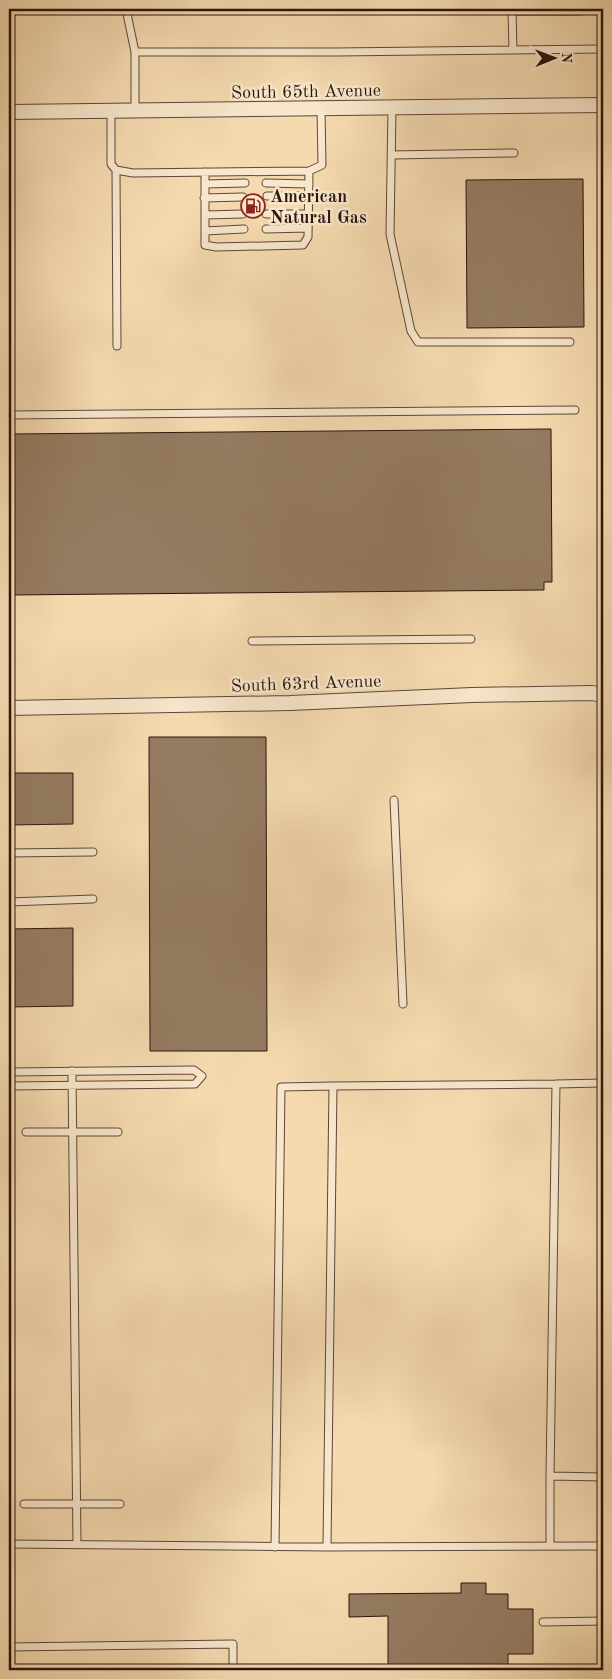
<svg xmlns="http://www.w3.org/2000/svg" width="612" height="1679" font-family="'Old Standard TT',serif">
<style>
.building{fill:#947b61;stroke:#2b150c}
.lines{fill:none;stroke-linecap:round;stroke-linejoin:round}
.lane-casing{stroke:#5e4635;stroke-width:9}
.street-casing{stroke:#5e4635;stroke-width:16}
.lane{stroke:#f8e7cc;stroke-width:7}
.street{stroke:#f8e7cc;stroke-width:14}
.labels{text-anchor:middle;stroke-width:5;stroke-linejoin:round;paint-order:stroke}
.street-label{font-size:18px;fill:#2b150c;stroke:#f8e7cc}
.poi-label{font-size:18px;font-weight:bold;fill:#2b150c;stroke:#f8e7cc;text-anchor:start}
</style>
<rect width="100%" height="100%" fill="#f5dab0"/>
<filter id="stains"><feTurbulence type="fractalNoise" baseFrequency=".004" numOctaves="4"/><feColorMatrix values="0 0 0 0 .2 0 0 0 0 .09 0 0 0 0 .02 0 0 0 .5 -.17"/></filter>
<radialGradient id="worn" r=".72"><stop offset=".6" stop-color="#630" stop-opacity="0"/><stop offset="1" stop-color="#630" stop-opacity=".3"/></radialGradient>
<path class="building" d="M 583,179 L 584,327 L 467,328 L 466,180 Z
M 551,429 L 552,582 L 544,582 L 544,590 L 9,595 L 9,434 Z
M 149,737 L 266,737 L 267,1051 L 150,1051 Z
M 9,773 L 73,773 L 73,824 L 9,825 Z
M 73,928 L 73,1006 L 9,1007 L 9,929 Z
M 461,1583 L 486,1583 L 486,1594 L 508,1594 L 508,1609 L 533,1609 L 533,1654 L 508,1654 L 508,1670 L 388,1670 L 388,1616 L 349,1617 L 349,1594 L 461,1593 Z"/>
<g class="lines">
<g class="lane-casing">
<path id="lane" d="M 126,9 L 135,52
M 513,50 L 512,11 L 581,11
M 392,108 L 390,234 L 411,331 L 418,342 L 570,342
M 111,111 L 111,164 L 116,170 L 133,173 L 309,171 L 322,165 L 321,109
M 135,111 L 135,52 L 337,52 L 603,49
M 391,155 L 514,153
M 116,170 L 117,346
M 205,172 L 205,245 L 216,247 L 303,245 L 308,237 L 309,171
M 266,183 L 309,184
M 205,184 L 245,183
M 267,196 L 309,196
M 204,198 L 243,197
M 266,214 L 308,214
M 205,215 L 243,214
M 266,229 L 308,228
M 205,231 L 244,229
M 9,415 L 575,410
M 252,641 L 471,639
M 394,800 L 403,1004
M 9,853 L 93,852
M 9,902 L 93,899
M 72,1071 L 77,1545
M 9,1072 L 194,1070 L 202,1076 L 195,1084 L 9,1086
M 603,1083 L 556,1084 L 550,1476 L 603,1477
M 556,1084 L 333,1086 L 327,1547 L 597,1546
M 26,1132 L 118,1132
M 550,1476 L 550,1546
M 24,1504 L 120,1504
M 9,1544 L 327,1547
M 275,1547 L 281,1087 L 333,1086
M 543,1622 L 603,1621
M 9,1647 L 233,1644 L 233,1670"/>
</g>
<g class="street-casing">
<path id="street" d="M 9,112 L 603,105
M 9,708 L 290,703 L 472,695 L 592,693 L 603,695"/>
</g>
<use href="#lane" class="lane"/>
<use href="#street" class="street"/>
</g>
<defs>
<g id="fuel-ring" transform="scale(1.25)"><circle r="9.5" fill="#f8e7cc" stroke="#8f2418" stroke-width="1.5"/><path d="M-5.5-6h7V0h2V4h1.3V-2.5L3-4.5l.8-.8L6-3V5H2.5V1h-1V6h-7ZM-4.2-4.7v3.2H.2V-4.7Z" fill="#8f2418"/></g>
</defs>
<g fill-rule="evenodd">
<use href="#fuel-ring" x="253" y="206"/>
</g>
<g class="labels">
<g class="street-label">
<text transform="translate(306 91) rotate(-1)" y="6">South 65th Avenue</text>
<text transform="translate(306 683) rotate(-2)" y="6">South 63rd Avenue</text>
</g>
<g class="poi-label">
<text x="270" y="202">American<tspan x="270" dy="21">Natural Gas</tspan></text>
</g>
</g>
<rect width="612" height="1679" fill="none" stroke="#f5dab0" stroke-width="30"/>
<rect x="10" y="10" width="592" height="1659" fill="none" stroke="#2b150c" stroke-width="2.5"/>
<rect x="15" y="15" width="582" height="1649" fill="none" stroke="#2b150c"/>
<g transform="translate(554 58) rotate(89)" stroke="#f8e7cc" stroke-width="4" paint-order="stroke">
<path d="M0-4L9 19L0 12L-9 19Z" fill="#2b150c"/>
<text y="-8" font-size="14" font-weight="bold" text-anchor="middle" fill="#2b150c">N</text>
</g>
<rect width="100%" height="100%" filter="url(#stains)"/>
<rect width="100%" height="100%" fill="url(#worn)"/>
</svg>
